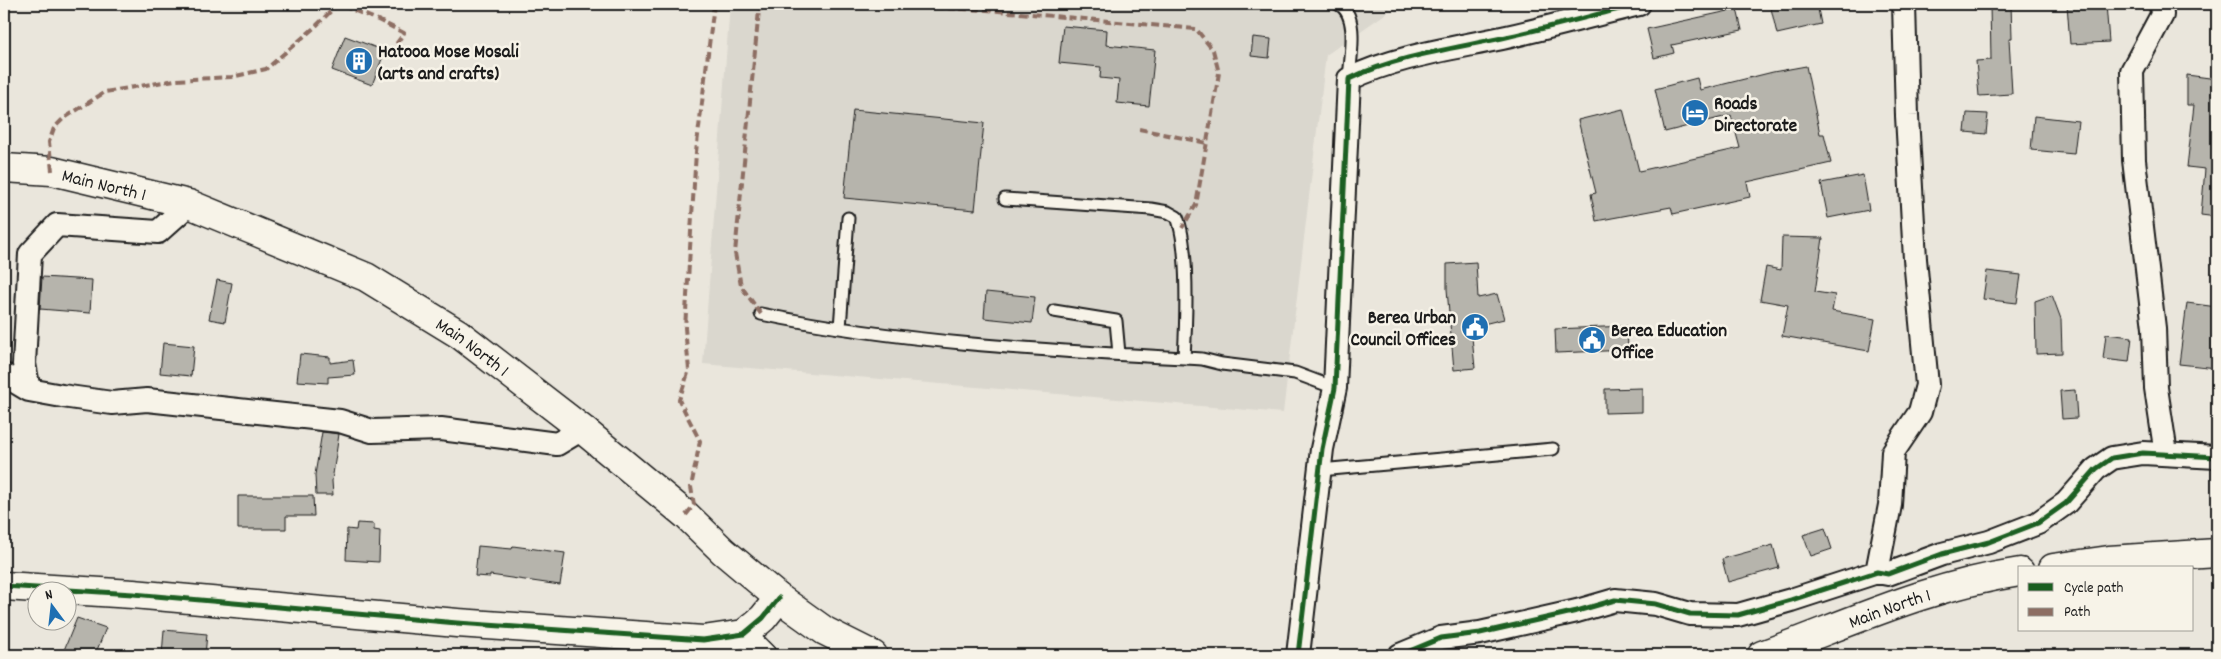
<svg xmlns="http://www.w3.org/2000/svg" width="2221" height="659" font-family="Dekko,sans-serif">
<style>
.built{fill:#dad7ce}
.building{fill:#b6b4ac;stroke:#1c1c1c}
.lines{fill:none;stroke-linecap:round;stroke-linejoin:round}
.service-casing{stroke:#1c1c1c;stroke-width:15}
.minor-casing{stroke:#1c1c1c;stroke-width:26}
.tertiary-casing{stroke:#1c1c1c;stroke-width:31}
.primary-casing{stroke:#1c1c1c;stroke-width:31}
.service{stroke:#f7f3e8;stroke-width:11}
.minor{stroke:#f7f3e8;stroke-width:22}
.tertiary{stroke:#f7f3e8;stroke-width:28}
.primary{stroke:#f7f3e8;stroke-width:28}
.quiet{stroke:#8d6e63;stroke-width:4;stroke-dasharray:8 4;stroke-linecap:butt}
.cycleway-casing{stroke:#f7f3e8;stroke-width:8}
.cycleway{stroke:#1b5e20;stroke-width:5}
.labels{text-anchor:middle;stroke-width:5;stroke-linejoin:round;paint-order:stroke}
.poi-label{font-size:19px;font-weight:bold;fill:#1c1c1c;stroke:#f7f3e8;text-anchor:start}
.street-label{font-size:19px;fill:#1c1c1c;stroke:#f7f3e8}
</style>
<rect width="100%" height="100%" fill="#eae6dc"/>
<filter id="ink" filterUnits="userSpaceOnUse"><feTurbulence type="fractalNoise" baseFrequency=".02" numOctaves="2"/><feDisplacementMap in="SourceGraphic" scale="10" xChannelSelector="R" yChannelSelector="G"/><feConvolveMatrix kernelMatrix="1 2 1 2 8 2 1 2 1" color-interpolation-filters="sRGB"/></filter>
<g filter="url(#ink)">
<path class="built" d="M 730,4 L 1392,4 L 1388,12 L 1326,55 L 1283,413 L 703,364 Z"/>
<path class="building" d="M 1770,4 L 1817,4 L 1821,24 L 1777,34 Z
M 1990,4 L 2011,4 L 2012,38 L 2009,38 L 2012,94 L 1979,96 L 1976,61 L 1991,60 Z
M 2067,4 L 2106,4 L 2109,42 L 2070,44 Z
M 1737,9 L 1742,30 L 1672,45 L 1674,53 L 1654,58 L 1647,29 Z
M 1063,26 L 1107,30 L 1106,45 L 1155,50 L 1149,106 L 1117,103 L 1119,80 L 1100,78 L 1101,67 L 1059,63 Z
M 345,36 L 385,51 L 372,85 L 332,70 Z
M 1253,37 L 1271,39 L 1269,58 L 1251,56 Z
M 1806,66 L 1820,134 L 1824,134 L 1831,163 L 1747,182 L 1750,197 L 1673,214 L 1671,207 L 1596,221 L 1591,194 L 1596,193 L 1578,120 L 1623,109 L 1639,171 L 1740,148 L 1731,115 L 1665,132 L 1655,89 L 1697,78 L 1700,90 L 1773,72 Z
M 2187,75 L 2217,79 L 2217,217 L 2201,215 L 2205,169 L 2187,167 L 2194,105 L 2187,105 Z
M 853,110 L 984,123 L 975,210 L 844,198 Z
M 1967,113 L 1988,114 L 1986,134 L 1965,132 Z
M 2034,116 L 2078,121 L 2074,154 L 2031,150 Z
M 1863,175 L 1869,210 L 1828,218 L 1821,183 Z
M 1782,237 L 1823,238 L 1815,292 L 1835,295 L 1832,311 L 1875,319 L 1869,351 L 1782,336 L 1788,305 L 1760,300 L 1766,267 L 1781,270 Z
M 1476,262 L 1478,298 L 1497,294 L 1504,319 L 1471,327 L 1475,368 L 1454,370 L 1447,289 L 1447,264 Z
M 1987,271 L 2021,275 L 2017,303 L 1983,299 Z
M 42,277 L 92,280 L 90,313 L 40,309 Z
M 217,280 L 232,283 L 225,322 L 209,319 Z
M 986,292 L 1035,297 L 1032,323 L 984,318 Z
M 2052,295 L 2061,319 L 2062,353 L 2036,354 L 2035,301 Z
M 2187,303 L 2217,307 L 2217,368 L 2179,364 Z
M 1627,326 L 1628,350 L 1556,353 L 1555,329 Z
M 2106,334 L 2132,337 L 2129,362 L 2103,359 Z
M 163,343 L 194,346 L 191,376 L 160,373 Z
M 300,354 L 330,357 L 330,363 L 353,360 L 355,375 L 328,377 L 328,383 L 297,381 Z
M 1642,388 L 1642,412 L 1605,413 L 1605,389 Z
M 2075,390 L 2077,418 L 2062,419 L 2060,391 Z
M 322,432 L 339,434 L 332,481 L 333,495 L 316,495 L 315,475 Z
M 238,496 L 313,496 L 314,516 L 286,516 L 286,529 L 238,529 Z
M 357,523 L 374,524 L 374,530 L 380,531 L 379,562 L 346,560 L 347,529 L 356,530 Z
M 1825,528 L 1832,549 L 1811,556 L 1803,535 Z
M 1773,545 L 1779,568 L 1728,582 L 1722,559 Z
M 478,546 L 512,549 L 513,546 L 565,553 L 560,585 L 490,575 L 490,577 L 475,576 Z
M 77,618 L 106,628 L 95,655 L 62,655 Z
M 164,630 L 207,634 L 205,655 L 162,655 Z"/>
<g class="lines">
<g class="service-casing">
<path id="service" d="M 1338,4 C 1360,14 1350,59 1349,79
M 1005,199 L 1151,209 L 1168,212 L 1177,217 C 1189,247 1186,324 1184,358
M 1054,311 L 1116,321 L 1119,354
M 761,314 C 907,344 1054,351 1202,359 L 1222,364 L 1295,373 L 1335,388
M 840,328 L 848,218
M 1320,470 L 1553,449"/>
</g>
<g class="minor-casing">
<path id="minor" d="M 2161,4 L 2162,15 L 2132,71 L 2134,160 L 2154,328 L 2156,388 L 2166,454
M 4,375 L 29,390 L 62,396 L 112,403 L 147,400 L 340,421 L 372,431 L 441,429 L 557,444 L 582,429
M 29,390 L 24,364 L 30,254 L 57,225 L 158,232 L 189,204
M 1877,572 L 1890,505 L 1893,452 L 1920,412 L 1927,385 L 1915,259 L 1907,116 L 1904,4
M 744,634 L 765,655
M 1298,655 L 1322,449 L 1335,388 L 1349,79 C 1397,56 1451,49 1502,38 C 1548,28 1594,15 1639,4
M 1400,655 L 1441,638 L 1480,633 L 1577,611 L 1615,600 L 1656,604 L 1690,614 L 1738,615 L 1791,600 L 1877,572 L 1888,574 L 1942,554 L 1989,542 L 2038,523 L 2066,503 L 2096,469 L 2112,458 L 2143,453 L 2217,457"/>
</g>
<g class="tertiary-casing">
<path id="tertiary" d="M 4,586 L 133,594 L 457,623 L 703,640 L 744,634 L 763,618 L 779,598"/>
</g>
<g class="primary-casing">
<g id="primary">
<path id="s1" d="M 4,168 L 52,171 L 189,204 L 366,277 L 459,334 L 582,429 L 686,515 L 723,551 L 779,598 L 825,631 L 873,655"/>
<path d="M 2053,568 L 2109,560 L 2217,553"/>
<path id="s2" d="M 1762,655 C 1850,623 1926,586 2020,572"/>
</g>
</g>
<use href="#service" class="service"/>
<use href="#minor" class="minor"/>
<use href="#tertiary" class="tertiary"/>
<use href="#primary" class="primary"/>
<path class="quiet" d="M 852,4 L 987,10 L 1196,29 L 1213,50 L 1219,73 L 1196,205 L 1182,228
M 1139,129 L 1207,143
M 52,171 L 49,142 L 54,128 L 63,119 L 105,92 L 175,80 L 232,77 L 266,69 L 315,27 L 338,4 L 378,20 L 404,33 L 394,47
M 761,314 L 741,286 L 735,253 L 759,10 L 770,4
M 686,515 L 694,505 L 691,487 L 700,441 L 679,400 L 689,370 L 685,328 L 696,152 L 714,4"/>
<g class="cycleway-casing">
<path id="cycleway" d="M 4,586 L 133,594 L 457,623 L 703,640 L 744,634 L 763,618 L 779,598
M 1298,655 L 1322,449 L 1335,388 L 1349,79 C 1397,56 1451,49 1502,38 C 1548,28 1594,15 1639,4
M 1400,655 L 1441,638 L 1480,633 L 1577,611 L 1615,600 L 1656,604 L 1690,614 L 1738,615 L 1791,600 L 1877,572 L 1888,574 L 1942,554 L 1989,542 L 2038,523 L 2066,503 L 2096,469 L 2112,458 L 2143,453 L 2217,457"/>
</g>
<use href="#cycleway" class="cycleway"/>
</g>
</g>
<defs>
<g id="building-disc" transform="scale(1.4375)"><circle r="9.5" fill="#1f6fb2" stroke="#f7f3e8"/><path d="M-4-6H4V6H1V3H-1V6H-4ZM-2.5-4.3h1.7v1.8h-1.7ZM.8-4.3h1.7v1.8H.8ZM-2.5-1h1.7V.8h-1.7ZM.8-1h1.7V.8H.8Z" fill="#fff"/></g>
<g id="hotel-disc" transform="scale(1.4375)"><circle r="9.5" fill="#1f6fb2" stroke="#f7f3e8"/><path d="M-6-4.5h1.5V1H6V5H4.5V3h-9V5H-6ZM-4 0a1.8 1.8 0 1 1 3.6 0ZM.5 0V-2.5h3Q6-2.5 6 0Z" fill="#fff"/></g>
<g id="civic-disc" transform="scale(1.4375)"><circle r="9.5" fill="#1f6fb2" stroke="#f7f3e8"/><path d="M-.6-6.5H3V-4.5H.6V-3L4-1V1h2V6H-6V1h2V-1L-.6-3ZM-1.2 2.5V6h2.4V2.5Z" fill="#fff"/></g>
</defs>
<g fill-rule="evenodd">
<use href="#building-disc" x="359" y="61"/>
<use href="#hotel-disc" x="1695" y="113"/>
<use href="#civic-disc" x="1475" y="327"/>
<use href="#civic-disc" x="1592" y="340"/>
</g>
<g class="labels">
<g class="poi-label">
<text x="378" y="57">Hatooa Mose Mosali<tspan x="378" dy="22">(arts and crafts)</tspan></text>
<text x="1714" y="109">Roads<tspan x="1714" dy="22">Directorate</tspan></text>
<text x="1456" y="323" text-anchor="end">Berea Urban<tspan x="1456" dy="22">Council Offices</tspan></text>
<text x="1611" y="336">Berea Education<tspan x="1611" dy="22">Office</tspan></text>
</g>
<g class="street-label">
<text dy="7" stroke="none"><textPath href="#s1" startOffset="102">Main North 1</textPath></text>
<text dy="7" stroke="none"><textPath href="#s1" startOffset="508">Main North 1</textPath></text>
<text dy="7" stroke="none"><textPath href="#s2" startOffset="136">Main North 1</textPath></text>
</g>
</g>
<rect width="2221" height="659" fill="none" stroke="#f7f3e8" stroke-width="20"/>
<rect x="10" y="10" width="2201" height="639" fill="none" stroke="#1c1c1c" stroke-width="2" filter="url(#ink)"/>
<rect x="2018" y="566" width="175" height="65" fill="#f7f3e8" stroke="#9f9d96"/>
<rect x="2028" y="583" width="25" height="8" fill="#1b5e20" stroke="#9f9d96"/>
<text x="2064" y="592" font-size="15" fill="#1c1c1c">Cycle path</text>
<rect x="2028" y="608" width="25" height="8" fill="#8d6e63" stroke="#9f9d96"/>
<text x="2064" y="616" font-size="15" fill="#1c1c1c">Path</text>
<g transform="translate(52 606) rotate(345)"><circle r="24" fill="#f7f3e8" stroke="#9f9d96"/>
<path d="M0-4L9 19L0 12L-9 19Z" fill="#1f6fb2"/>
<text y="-8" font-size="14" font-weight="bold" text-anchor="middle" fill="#1c1c1c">N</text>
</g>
</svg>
